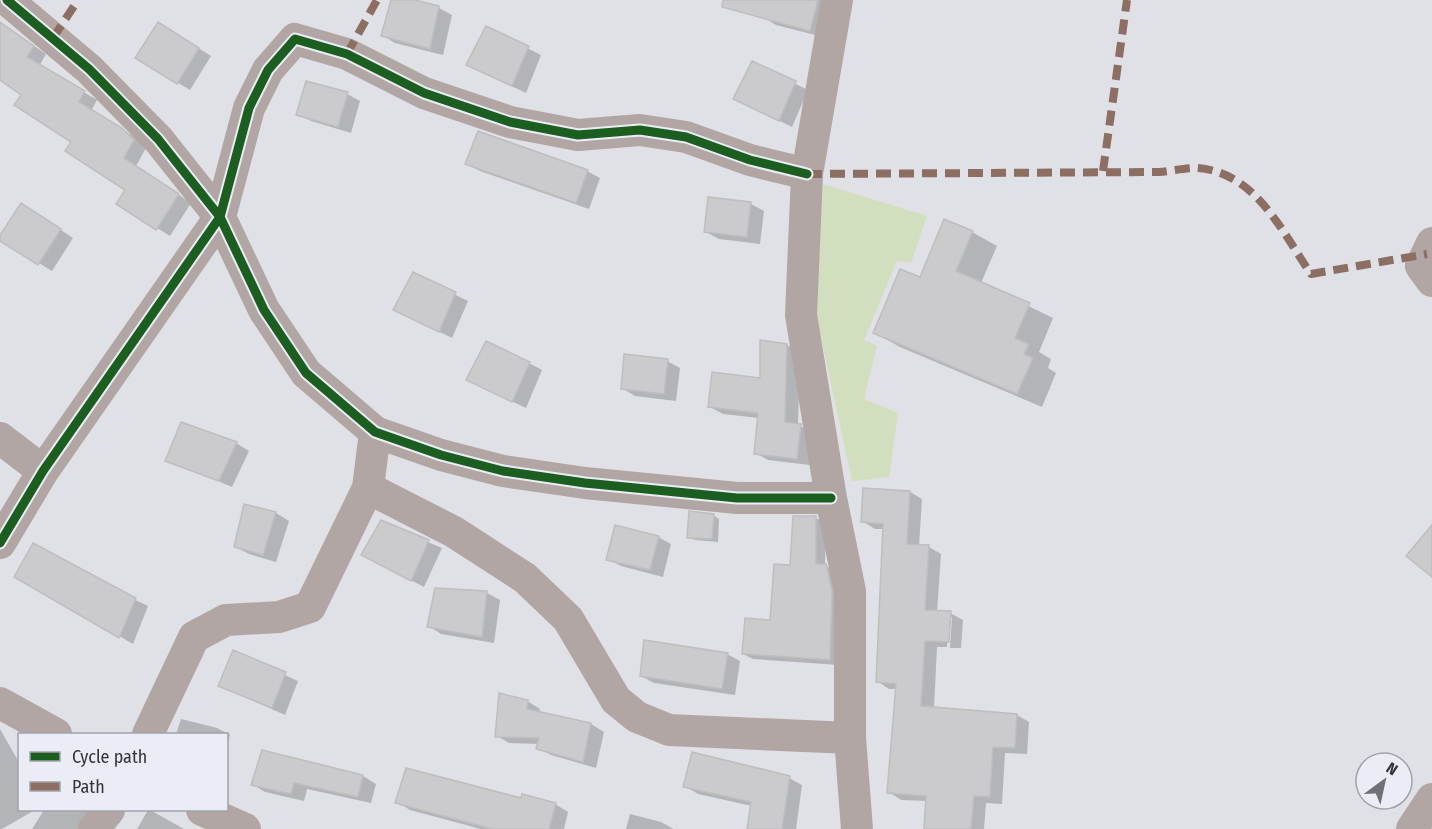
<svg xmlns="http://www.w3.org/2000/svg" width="1432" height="829" font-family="'Fira Sans Condensed',sans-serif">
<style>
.green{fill:#d1dfbf}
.shadow{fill:#0003;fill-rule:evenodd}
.building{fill:#cbcacc;stroke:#bebdbf;stroke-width:1.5}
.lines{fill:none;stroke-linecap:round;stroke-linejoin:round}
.minor{stroke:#b1a6a4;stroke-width:32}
.quiet{stroke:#8d6e63;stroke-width:8;stroke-dasharray:15 8;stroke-linecap:butt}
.cycleway-casing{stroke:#ebedf6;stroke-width:13}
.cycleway{stroke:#1b5e20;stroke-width:9}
</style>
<rect width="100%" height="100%" fill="#e0e1e6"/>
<path class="green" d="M 823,184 L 927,216 L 911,263 L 897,261 L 864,340 L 877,346 L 864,399 L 898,413 L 889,477 L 852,481 L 815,310 Z"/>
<path class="shadow" d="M 392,0 L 409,0 L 439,8 L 452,15 L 443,55 L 395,43 L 382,35 Z
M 768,0 L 832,0 L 823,37 L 776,25 L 763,17 Z
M 0,23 L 46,54 L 39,66 L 97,100 L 91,111 L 135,137 L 146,148 L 136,166 L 191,203 L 170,236 L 157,228 L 127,189 L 23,94 L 0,79 Z
M 487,28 L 541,55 L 526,93 L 481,72 Z
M 171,31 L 211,56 L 190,90 L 137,58 Z
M 753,63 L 808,90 L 792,127 L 735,99 Z
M 347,94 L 360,101 L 351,133 L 311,121 L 298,114 Z
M 467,164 L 587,171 L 600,178 L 589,209 L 480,171 Z
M 710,199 L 751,204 L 764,211 L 760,244 L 719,239 L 706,232 Z
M 34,212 L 73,238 L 52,271 L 0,239 Z
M 972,232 L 997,246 L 981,283 L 1053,318 L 1039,352 L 1051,359 L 1048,368 L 1056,373 L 1042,407 L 900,347 L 875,333 ZM 1026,344 L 1029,344 L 1022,361 Z
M 413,274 L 468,301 L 452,338 L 395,310 Z
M 762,342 L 787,345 L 800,353 L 798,425 L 813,433 L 810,465 L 768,460 L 755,453 L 759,418 L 723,414 L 710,407 L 761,379 Z
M 667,361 L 680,368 L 676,401 L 635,396 L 622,388 Z
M 529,363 L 542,370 L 526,408 L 481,387 Z
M 182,424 L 236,443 L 249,451 L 232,487 L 167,460 Z
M 910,492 L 922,499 L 919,546 L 929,547 L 941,554 L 937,612 L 950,613 L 963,620 L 961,648 L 950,648 L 952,617 L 949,617 L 947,647 L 937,647 L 934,708 L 1017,715 L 1029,722 L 1027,754 L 1005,753 L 1002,804 L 986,803 L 984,829 L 926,829 L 927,801 L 901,800 L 889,792 L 897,689 L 889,689 L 877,681 L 885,529 L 875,529 L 862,521 Z
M 245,506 L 276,513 L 289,521 L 276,562 L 249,554 L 236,547 Z
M 713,515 L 719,519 L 718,542 L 695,540 L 689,537 Z
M 816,518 L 826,523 L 825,565 L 836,572 L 839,665 L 753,659 L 743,654 L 772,622 L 792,567 Z
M 381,522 L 442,548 L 424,587 L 376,562 Z
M 658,537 L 671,544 L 663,577 L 621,566 L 608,559 Z
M 16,576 L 92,579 L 148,606 L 133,644 Z
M 436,590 L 487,593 L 500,600 L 494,643 L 441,634 L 429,626 Z
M 234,652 L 298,681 L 285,715 L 220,686 Z
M 727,654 L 740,661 L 735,695 L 654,683 L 641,676 Z
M 527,701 L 540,709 L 540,713 L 591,724 L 604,732 L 596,768 L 551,755 L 538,748 L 539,744 L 509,743 L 497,736 Z
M 181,719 L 217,728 L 230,735 L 226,751 L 226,734 L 176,734 Z
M 0,729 L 20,764 L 20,810 L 35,810 L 2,829 L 0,829 Z
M 363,776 L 376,784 L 371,803 L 307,789 L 304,801 L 265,792 L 252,784 Z
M 789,778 L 802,785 L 796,829 L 748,829 L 752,806 L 698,794 L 685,786 Z
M 523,800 L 555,804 L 568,812 L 564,829 L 481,829 L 410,810 L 397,802 Z
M 44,810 L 101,810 L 88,829 L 32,829 Z
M 148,810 L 150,810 L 184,829 L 137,829 Z
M 630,814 L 661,822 L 674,829 L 626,829 Z"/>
<path class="building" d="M 391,0 L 415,0 L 439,6 L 430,49 L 381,36 Z
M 723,0 L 818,0 L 810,31 L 722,7 Z
M 0,22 L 34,46 L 27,57 L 85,91 L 79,102 L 122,128 L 134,140 L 124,158 L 179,194 L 156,230 L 116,204 L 125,190 L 65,151 L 71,142 L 14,105 L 21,95 L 0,80 Z
M 158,22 L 199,48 L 177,84 L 135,58 Z
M 486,26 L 529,46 L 512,86 L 466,65 Z
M 752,61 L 796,81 L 779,121 L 733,99 Z
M 306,81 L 348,92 L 338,127 L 296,115 Z
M 478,131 L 588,170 L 576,203 L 465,164 Z
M 708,197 L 751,202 L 747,237 L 704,232 Z
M 21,203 L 61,229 L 38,265 L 0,241 L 0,235 Z
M 944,219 L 973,231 L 956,271 L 1030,303 L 1015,338 L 1028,344 L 1024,354 L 1033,358 L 1017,394 L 873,333 L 900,269 L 920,277 Z
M 413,272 L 456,292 L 439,332 L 393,310 Z
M 760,340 L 787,344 L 785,422 L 801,424 L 797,459 L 754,454 L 758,413 L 708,407 L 712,372 L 760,378 Z
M 486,341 L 530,362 L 512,402 L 466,380 Z
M 624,354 L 668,359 L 664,394 L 621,389 Z
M 181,422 L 237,442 L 219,481 L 165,461 Z
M 863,488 L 910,491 L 907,544 L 929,545 L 925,610 L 951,611 L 949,642 L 925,641 L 921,706 L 1017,714 L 1015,748 L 993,747 L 990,797 L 974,796 L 971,829 L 924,829 L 926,796 L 887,793 L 896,684 L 876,682 L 883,524 L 861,522 Z
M 244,504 L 276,512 L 263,555 L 234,547 Z
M 689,511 L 714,514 L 712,539 L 687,538 Z
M 793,516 L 816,516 L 816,564 L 826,564 L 832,591 L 830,660 L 742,654 L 745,618 L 770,620 L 774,564 L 790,565 Z
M 381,520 L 429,540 L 411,581 L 361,555 Z
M 615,525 L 659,536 L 650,570 L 606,560 Z
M 1432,525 L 1432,577 L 1406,556 Z
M 33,543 L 136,598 L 119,638 L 14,577 Z
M 435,588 L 487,591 L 482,637 L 427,627 Z
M 644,640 L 728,653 L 722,689 L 640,676 Z
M 233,650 L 286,672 L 272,708 L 218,686 Z
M 499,693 L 528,700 L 527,709 L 591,723 L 583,762 L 536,749 L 539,738 L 495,737 Z
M 262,750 L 363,775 L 358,797 L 294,783 L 291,794 L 251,785 Z
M 692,752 L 790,776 L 782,829 L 747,829 L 751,802 L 683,787 Z
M 406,768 L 521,798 L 522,794 L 556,803 L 549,829 L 492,829 L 395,803 Z"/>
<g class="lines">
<path class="minor" d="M 7,0 L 89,69 L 158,139 L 220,217 L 264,310 L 306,373 L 375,432 L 441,455 L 503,471 L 585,483 L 737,498 L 831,498
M 837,0 L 807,174 L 801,315 L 831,498 L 850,591 L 850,738 L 857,829
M 1432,243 L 1421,266 L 1432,281
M 0,438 L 43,471
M 368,488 L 454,532 L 525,578 L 568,619 L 616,700 L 637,717 L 669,730 L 850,738
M 0,543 L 43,471 L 220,217 L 249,108 L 268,70 L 295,39 L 347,54 L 424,93 L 510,122 L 578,135 L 640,130 L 686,137 L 750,160 L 807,174
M 0,703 L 56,734
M 148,734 L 194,637 L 226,620 L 279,617 L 310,607 L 368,488 L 375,432
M 202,810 L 245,829
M 94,829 L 109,810
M 1412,829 L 1432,799"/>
<path class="quiet" d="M 53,38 L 78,0
M 347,54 L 377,0
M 1103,171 L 1127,0
M 807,174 L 1159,172 C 1171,171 1185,168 1197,168 C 1256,172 1282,232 1311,274 L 1427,254"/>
<g class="cycleway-casing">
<path id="cycleway" d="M 7,0 L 89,69 L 158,139 L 220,217 L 264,310 L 306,373 L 375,432 L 441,455 L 503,471 L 585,483 L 737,498 L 831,498
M 0,543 L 43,471 L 220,217 L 249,108 L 268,70 L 295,39 L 347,54 L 424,93 L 510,122 L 578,135 L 640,130 L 686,137 L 750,160 L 807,174"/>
</g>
<use href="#cycleway" class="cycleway"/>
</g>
<rect x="18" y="733" width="210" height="78" fill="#ebedf6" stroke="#a1a3aa" stroke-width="1.5"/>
<rect x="30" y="752" width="30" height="9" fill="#1b5e20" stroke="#a1a3aa" stroke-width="1.5"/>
<text x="72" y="763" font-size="18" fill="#333437">Cycle path</text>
<rect x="30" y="782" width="30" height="9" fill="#8d6e63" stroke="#a1a3aa" stroke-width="1.5"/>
<text x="72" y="793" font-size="18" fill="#333437">Path</text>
<g transform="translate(1384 781) rotate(33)"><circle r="28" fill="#ebedf6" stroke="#a1a3aa" stroke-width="1.5"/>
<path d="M0-4.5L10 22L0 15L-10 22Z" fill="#707174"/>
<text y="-9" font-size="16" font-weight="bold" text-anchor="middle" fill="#333437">N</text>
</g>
</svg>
